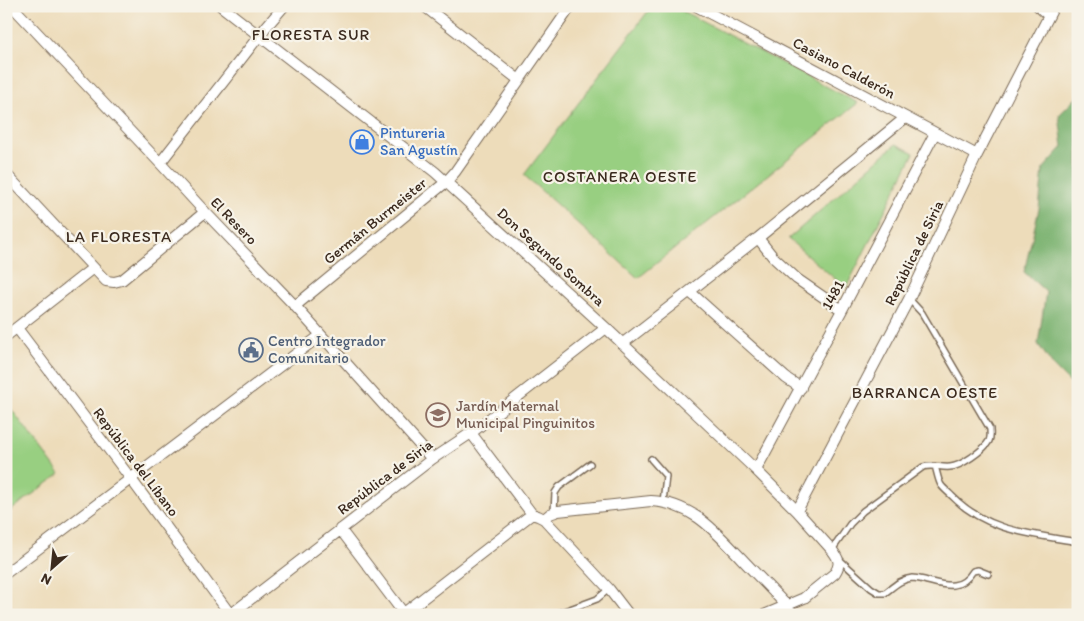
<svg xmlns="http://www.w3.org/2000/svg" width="1084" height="621" font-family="Itim,sans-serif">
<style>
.green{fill:#98cf81;stroke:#6a7c50}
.forest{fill:#7ab26f;stroke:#5a6e46}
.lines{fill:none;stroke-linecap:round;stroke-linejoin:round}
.service-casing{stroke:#796855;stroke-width:8}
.minor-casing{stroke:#796855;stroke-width:12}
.service{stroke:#fff;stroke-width:5}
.minor{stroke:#fff;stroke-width:10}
.labels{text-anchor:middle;stroke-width:4.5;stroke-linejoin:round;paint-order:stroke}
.street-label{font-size:15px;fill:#3b2a1e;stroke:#f7f3e8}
.shop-label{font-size:15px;fill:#366cbe;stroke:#f7f3e8;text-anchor:start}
.service-label{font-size:15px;fill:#4e5e75;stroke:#f7f3e8;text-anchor:start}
.education-label{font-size:15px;fill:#785e54;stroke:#f7f3e8;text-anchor:start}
.neighbourhood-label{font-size:16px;letter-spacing:1px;fill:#3b2a1e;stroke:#f7f3e8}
</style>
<rect width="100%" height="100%" fill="#f7f3e8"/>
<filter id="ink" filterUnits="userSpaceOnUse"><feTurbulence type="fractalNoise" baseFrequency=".02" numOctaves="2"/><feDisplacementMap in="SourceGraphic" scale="10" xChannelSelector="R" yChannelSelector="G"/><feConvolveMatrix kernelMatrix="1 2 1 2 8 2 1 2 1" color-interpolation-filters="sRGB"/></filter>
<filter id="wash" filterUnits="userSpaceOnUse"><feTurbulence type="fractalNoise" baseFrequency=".0096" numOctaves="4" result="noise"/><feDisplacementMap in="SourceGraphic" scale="20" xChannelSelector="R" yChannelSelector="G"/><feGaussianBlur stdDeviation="1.12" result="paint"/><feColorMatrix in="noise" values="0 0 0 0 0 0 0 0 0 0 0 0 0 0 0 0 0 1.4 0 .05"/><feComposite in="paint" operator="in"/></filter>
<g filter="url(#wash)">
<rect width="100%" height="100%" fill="#eddcba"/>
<path class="green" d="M 652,6 L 673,6 L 858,103 L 638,278 L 524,175 Z
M 896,144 L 914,153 L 846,288 L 788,239 Z
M 6,402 L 60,474 L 6,514 Z"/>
<path class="forest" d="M 1078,96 L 1078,391 L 1054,367 L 1038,344 L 1046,292 L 1024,272 L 1039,209 L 1043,169 L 1063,147 L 1059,115 Z"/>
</g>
<g filter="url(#ink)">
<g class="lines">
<g class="service-casing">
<path id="service" d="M 651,459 L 666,476 L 663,502
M 935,466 C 937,472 938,480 941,485 C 944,489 949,493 952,496 C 987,532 1032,534 1078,542
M 554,512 L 555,493 L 559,487 L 590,464
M 832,550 L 850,524 L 863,511 L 923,467 C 932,464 941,468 950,467 C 960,467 984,450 989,441 C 991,437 990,433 990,429 L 922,313 L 909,299
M 839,559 L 871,588 L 879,593 L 885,593 C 894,586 901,579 912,578 C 916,578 920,579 924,580 C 944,585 960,592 973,571 L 978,570 L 988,574
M 788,606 L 797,615
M 553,615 L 589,602 L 597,599 L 609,589"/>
</g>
<g class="minor-casing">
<path id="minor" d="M 12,6 L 160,163 L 205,212 L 295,306 L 432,459
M 221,6 L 435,172 L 606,328 L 756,470 L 797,511 L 832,550 C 839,559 841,564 835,573 L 804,598 L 764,615
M 424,6 L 519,80
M 696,6 L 977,155
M 1038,6 L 1049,16
M 160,163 L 266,27 L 284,6
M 6,174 L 106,281 L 114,282 L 122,280 L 205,212
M 758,238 L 773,257 L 797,279 L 842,310
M 690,292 L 786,378 L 801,388
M 295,306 L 446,182 L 455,172 L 571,6
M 17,328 L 131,479 L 230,614
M 6,336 L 93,268
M 622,344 L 758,238 L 905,118
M 471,433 L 532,514 L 538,516 L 544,519 L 609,589 L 629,615
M 756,470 L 842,310 L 935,133
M 797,511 L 909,299 L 977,155 L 1054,6
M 544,519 L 550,514 L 558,511 L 651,501 C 692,503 715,531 741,558 C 756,574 772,590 787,606
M 340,529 L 405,615
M 6,573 L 321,335
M 404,613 L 532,514
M 230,615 L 432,459 L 471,433 L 606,328"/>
</g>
<use href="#service" class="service"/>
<use href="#minor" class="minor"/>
</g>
</g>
<defs>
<g id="shop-ring" transform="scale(1.25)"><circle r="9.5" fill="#f7f3e8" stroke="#3f7fe0" stroke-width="1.5"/><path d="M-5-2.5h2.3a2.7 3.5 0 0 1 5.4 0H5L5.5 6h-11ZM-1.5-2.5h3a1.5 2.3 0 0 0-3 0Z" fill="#3f7fe0"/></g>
<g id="civic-ring" transform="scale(1.25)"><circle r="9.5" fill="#f7f3e8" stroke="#5c6f8a" stroke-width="1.5"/><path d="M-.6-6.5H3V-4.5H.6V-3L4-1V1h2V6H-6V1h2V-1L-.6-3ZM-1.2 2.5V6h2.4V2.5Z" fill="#5c6f8a"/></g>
<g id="school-ring" transform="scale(1.25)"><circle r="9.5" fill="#f7f3e8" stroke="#8d6e63" stroke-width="1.5"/><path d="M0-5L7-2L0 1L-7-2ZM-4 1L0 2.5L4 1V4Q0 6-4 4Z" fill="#8d6e63"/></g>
</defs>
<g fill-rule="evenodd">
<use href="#shop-ring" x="362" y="142"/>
<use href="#civic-ring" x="251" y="350"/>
<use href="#school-ring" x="438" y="415"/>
</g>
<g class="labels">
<g class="street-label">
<text transform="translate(844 68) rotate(28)" y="5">Casiano Calderón</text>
<text transform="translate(234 221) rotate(46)" y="5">El Resero</text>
<text transform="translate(375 221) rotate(-39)" y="5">Germán Burmeister</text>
<text transform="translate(914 253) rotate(-64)" y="5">República de Siria</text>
<text transform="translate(551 257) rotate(42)" y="5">Don Segundo Sombra</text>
<text transform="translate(833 295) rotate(-62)" y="5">1481</text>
<text transform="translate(136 462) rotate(53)" y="5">República del Líbano</text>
<text transform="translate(385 477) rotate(-37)" y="5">República de Siria</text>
</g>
<g class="shop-label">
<text x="380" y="138">Pintureria<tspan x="380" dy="17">San Agustín</tspan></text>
</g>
<g class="service-label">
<text x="268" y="346">Centro Integrador<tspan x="268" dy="17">Comunitario</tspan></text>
</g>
<g class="education-label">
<text x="456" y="411">Jardín Maternal<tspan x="456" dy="17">Municipal Pinguinitos</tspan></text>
</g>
<g class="neighbourhood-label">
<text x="311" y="40">FLORESTA SUR</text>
<text x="620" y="182">COSTANERA OESTE</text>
<text x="119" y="242">LA FLORESTA</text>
<text x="925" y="398">BARRANCA OESTE</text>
</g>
</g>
<rect width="1084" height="621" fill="none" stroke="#f7f3e8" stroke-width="25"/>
<g transform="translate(52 568) rotate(207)" stroke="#f7f3e8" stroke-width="4" paint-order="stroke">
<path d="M0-4L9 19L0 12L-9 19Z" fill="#3b2a1e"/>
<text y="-8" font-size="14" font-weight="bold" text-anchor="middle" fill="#3b2a1e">N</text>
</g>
</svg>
